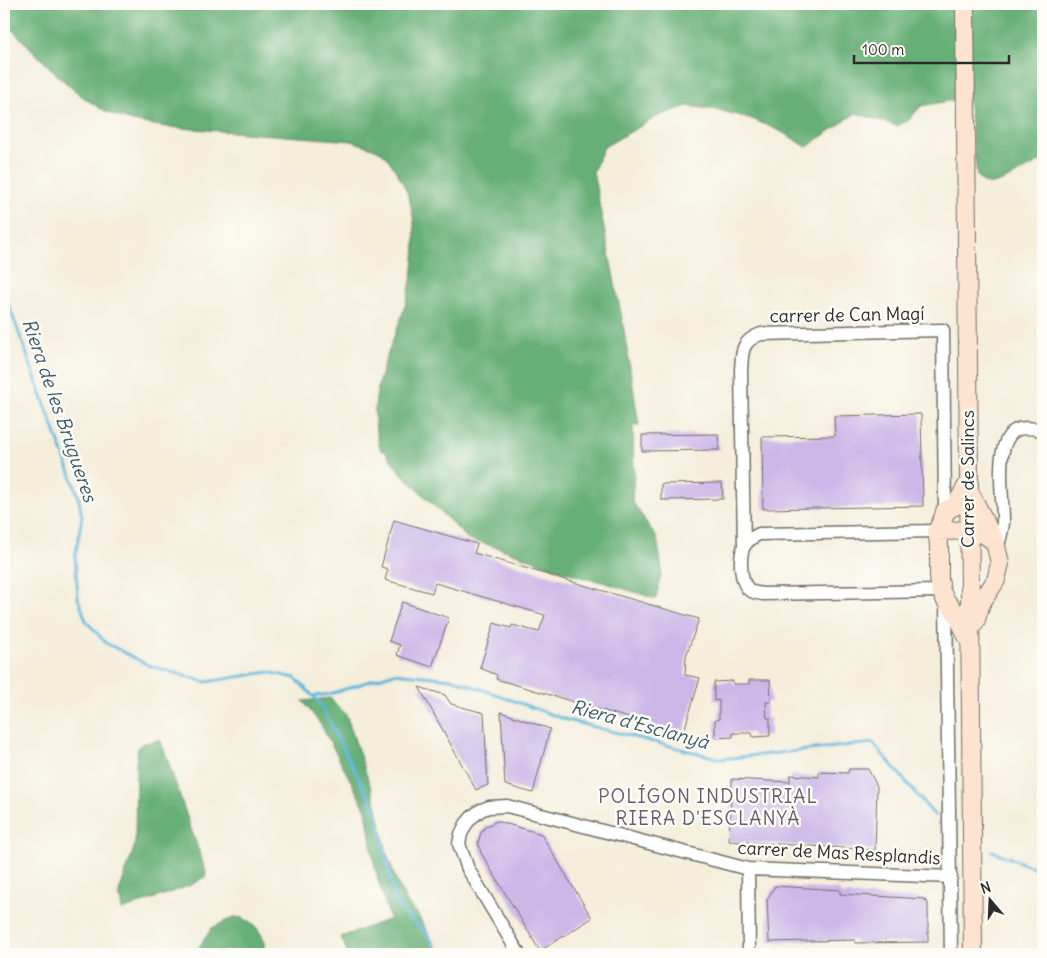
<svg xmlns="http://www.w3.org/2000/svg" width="1047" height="958" font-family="Delius,sans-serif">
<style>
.forest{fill:#66af76;stroke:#486d50}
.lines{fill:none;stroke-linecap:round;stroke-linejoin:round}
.stream{stroke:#5db5da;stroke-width:3}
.building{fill:#cbb7e8}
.street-casing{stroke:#716f69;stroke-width:15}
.secondary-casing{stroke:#716f69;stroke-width:20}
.street{stroke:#fff;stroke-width:12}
.secondary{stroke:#fde4d1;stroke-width:18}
.labels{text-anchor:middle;stroke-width:5;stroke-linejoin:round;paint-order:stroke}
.street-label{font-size:18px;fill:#2b2b2b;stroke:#fdfcf7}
.water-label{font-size:19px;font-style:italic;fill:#3c5b68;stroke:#fdfcf7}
.neighbourhood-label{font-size:19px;letter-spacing:1px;fill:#635c6d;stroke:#fdfcf7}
</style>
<rect width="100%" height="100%" fill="#fdfcf7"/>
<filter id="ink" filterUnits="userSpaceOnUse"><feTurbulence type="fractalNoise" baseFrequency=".02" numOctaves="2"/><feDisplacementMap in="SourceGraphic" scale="10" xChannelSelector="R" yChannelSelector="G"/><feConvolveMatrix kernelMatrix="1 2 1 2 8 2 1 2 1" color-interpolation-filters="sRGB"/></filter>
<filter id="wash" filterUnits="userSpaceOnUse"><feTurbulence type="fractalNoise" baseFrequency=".0096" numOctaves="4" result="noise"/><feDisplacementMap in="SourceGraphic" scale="20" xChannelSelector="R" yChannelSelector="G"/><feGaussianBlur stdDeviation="1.12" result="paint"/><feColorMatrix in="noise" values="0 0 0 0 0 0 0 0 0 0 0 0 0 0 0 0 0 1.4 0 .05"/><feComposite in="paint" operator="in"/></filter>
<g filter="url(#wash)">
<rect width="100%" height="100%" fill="#f4eedb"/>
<path class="forest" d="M 4,4 L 1043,4 L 1043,160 C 1031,166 1001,185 989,184 C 983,184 980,180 977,175 L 968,99 L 960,99 L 921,106 L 909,120 L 897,126 L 856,113 L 807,147 L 780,131 L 752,119 L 718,110 L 687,106 L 658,116 L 604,147 L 593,172 L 623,324 L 639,425 L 633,425 L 634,475 L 632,501 L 657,538 L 662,569 L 656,599 L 606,583 L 581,577 L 496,547 L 468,539 L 401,473 L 383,449 L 382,452 C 378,446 378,438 376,431 C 369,384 395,342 407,299 C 416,265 419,222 406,190 C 401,179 391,160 381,152 C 373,147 361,145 352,141 L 167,127 C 147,124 126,121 107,112 C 66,91 37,52 4,22 Z
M 330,698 L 346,714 L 376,803 L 387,854 L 396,880 L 408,904 L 416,912 L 436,947 L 439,954 L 348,954 L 341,937 L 390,919 L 377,877 L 372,852 L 366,810 L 321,725 L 303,701 Z
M 158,740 L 161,741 L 206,872 L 205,877 L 191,885 L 122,910 L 119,892 L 135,845 L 136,763 L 138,747 L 141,744 Z
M 234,917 C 254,917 266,936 266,954 L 247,954 L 236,950 L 221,951 L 213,954 L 194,954 L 212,928 Z"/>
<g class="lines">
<path class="stream" d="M 4,292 L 78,495 L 82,516 L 75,558 L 78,598 L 86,621 L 106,643 L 148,665 L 206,682 L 268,672 L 295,678 L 319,702 L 376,811 L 395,900 L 403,913 L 422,929 L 432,941 L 437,954
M 313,696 L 330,694 L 394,673 L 453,679 L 567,720 L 721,759 L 873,743 L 935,816
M 992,851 L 1043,871"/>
</g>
<g id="blocks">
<path class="building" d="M 921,414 L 923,506 L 763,509 L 762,437 L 835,436 L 834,416 Z
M 718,434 L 719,450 L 642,451 L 642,435 Z
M 722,483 L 723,499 L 661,500 L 661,484 Z
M 394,520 L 477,544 L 474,553 L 699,619 L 686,656 L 685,675 L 700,678 L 683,734 L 496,679 L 497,675 L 480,668 L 494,623 L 511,628 L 512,625 L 539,632 L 545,615 L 435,583 L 432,593 L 385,580 L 388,569 L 381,567 Z
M 402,602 L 449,618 L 432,667 L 397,655 L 400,645 L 389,641 Z
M 749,680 L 770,680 L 771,702 L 766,702 L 767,718 L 770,718 L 770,736 L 753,737 L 752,733 L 733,733 L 733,737 L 715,738 L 715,720 L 719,719 L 719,700 L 714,701 L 714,682 L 733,681 L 733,684 L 749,684 Z
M 419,687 L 445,695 L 451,704 L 484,713 L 488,785 L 476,790 Z
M 501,712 L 550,729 L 533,793 L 505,785 Z
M 849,769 L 868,769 L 877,786 L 875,850 L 729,841 L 732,779 L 790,782 L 790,775 L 819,777 L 819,772 L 848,773 Z
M 497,821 L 541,834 L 592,918 L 540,951 L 481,853 L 478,842 L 481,833 L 485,827 Z
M 775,886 L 840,890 L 840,894 L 924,899 L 928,903 L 928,942 L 855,943 L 855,940 L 769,942 L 767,900 Z"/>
</g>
</g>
<g filter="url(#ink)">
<use href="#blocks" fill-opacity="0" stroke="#716f69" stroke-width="1"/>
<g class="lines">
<g class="street-casing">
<path id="street" d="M 937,531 L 759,534 C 753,537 748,540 744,546 C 739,557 740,580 748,589 C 752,593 758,593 763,594 L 941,591
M 744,547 L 741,371 C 742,352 741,341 761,334 L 943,330 L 945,511
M 997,550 C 999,541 1002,532 1003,523 C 1004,500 992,443 1016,430 C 1024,426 1035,429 1043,430
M 946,601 L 951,954
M 748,869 L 749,954
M 519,954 L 468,869 L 459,844 L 461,834 L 466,824 L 472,817 L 481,810 L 489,807 L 507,806 L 748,869 L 951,877"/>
</g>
<g class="secondary-casing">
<path id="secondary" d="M 965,4 L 973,954
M 969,491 L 994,540
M 937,531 L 978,530 L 995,542 L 1000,563 L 996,580 L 981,603 L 975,623
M 967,636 L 957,614 L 946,601 L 941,591 L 939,578 L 939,544 L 937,531 L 944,516 L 945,511 L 955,506 L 968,484"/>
</g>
<use href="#street" class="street"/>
<use href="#secondary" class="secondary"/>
</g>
</g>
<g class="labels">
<g class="street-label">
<text transform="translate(847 315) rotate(-1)" y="6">carrer de Can Magí</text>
<text transform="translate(968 479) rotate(-90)" y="6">Carrer de Salincs</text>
<text transform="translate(839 853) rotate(3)" y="6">carrer de Mas Resplandis</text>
</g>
<g class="water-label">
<text transform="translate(60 410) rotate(71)" y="7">Riera de les Brugueres</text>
<text transform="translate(640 724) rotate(15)" y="7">Riera d'Esclanyà</text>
</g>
<g class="neighbourhood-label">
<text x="708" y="803">POLÍGON INDUSTRIAL<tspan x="708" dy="22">RIERA D'ESCLANYÀ</tspan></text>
</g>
</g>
<rect width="1047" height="958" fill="none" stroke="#fdfcf7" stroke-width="20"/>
<g transform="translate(990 900) rotate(341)" stroke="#fdfcf7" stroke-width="4" paint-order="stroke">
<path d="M0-4L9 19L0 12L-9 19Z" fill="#2b2b2b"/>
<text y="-8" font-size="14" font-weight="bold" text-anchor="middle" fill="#2b2b2b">N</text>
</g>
<path d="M854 55v8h155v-8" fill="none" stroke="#2b2b2b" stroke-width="2.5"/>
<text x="862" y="55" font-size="15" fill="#2b2b2b" stroke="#fdfcf7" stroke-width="4" paint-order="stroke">100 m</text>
</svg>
